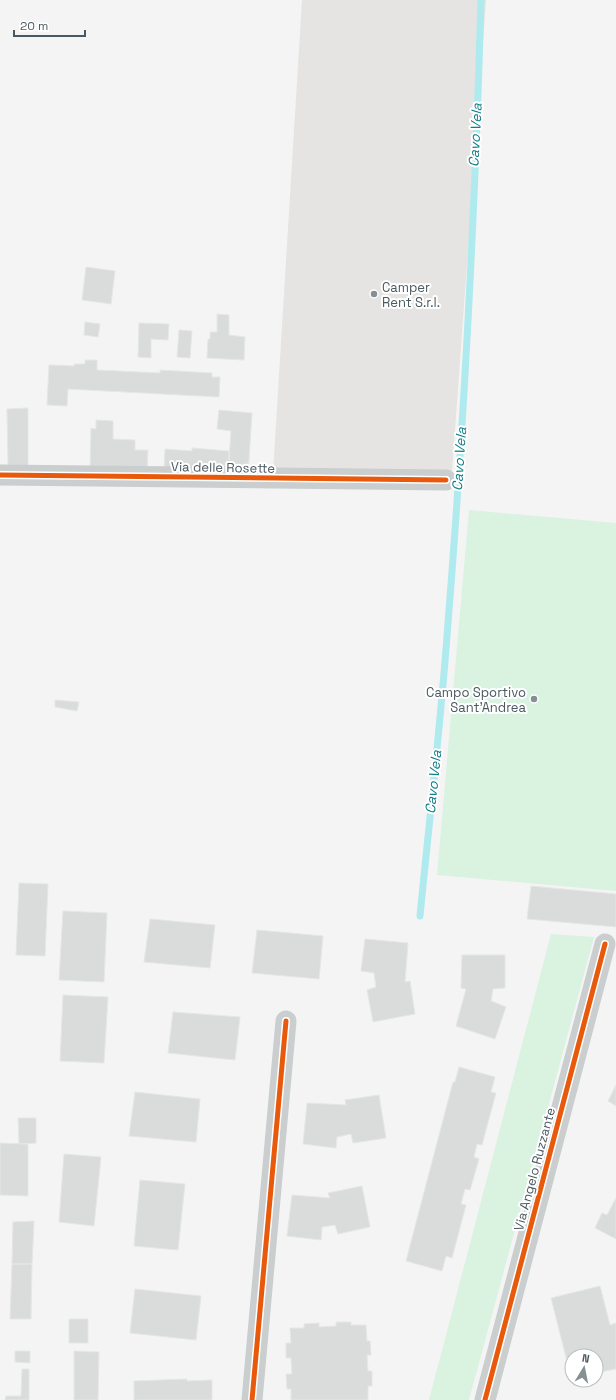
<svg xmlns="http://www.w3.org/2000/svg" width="616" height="1400" font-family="'Space Grotesk',sans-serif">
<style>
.commercial{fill:#e5e4e2}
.green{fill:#daf2e0}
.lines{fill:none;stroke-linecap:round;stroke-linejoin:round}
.stream{stroke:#afeaee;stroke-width:7}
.building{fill:#dadcdc;stroke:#e5e6e7}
.street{stroke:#cacecf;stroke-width:21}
.cycleway-casing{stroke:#fff;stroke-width:8}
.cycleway{stroke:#e8590c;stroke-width:5}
.poi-dot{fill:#868f94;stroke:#fff;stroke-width:1.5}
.labels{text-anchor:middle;stroke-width:4;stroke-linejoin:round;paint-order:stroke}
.poi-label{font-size:13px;fill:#4a5960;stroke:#fff;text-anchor:start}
.street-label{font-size:13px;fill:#4a5960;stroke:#fff}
.water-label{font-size:14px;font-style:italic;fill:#107e87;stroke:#fff}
</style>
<rect width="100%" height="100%" fill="#f4f4f4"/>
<path class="commercial" d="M 302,0 L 486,0 L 452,472 L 273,473 Z"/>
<path class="green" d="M 469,510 L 616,523 L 616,891 L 437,875 Z
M 551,934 L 594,937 L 469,1400 L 429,1400 Z"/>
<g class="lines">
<path class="stream" d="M 420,916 C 429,823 440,730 447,636 C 464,425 475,212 481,0"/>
</g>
<path class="building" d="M 86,267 L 115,271 L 111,304 L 82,300 Z
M 217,314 L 229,315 L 229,335 L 245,337 L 244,360 L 207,358 L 208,339 L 210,339 L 210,332 L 217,332 Z
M 85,322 L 100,324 L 98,337 L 84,335 Z
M 139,323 L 169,324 L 168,340 L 151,339 L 151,358 L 138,357 Z
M 179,330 L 192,331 L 190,358 L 177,357 Z
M 85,360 L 97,360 L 97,370 L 160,373 L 160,370 L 212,373 L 212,377 L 220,377 L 219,397 L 68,389 L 67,406 L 47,405 L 49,365 L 74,366 L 74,364 L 85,364 Z
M 28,408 L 28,466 L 8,466 L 7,409 Z
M 219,410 L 252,413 L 248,475 L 228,475 L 231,431 L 217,429 Z
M 96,420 L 113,421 L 113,439 L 135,440 L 135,450 L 148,450 L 147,471 L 90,470 L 91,428 L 96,429 Z
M 192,448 L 229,451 L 228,475 L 164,470 L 165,449 L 192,451 Z
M 55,700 L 79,702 L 77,711 L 55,707 Z
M 19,883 L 48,884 L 45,956 L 16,955 Z
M 531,886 L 616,894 L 616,927 L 527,919 Z
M 63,911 L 107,913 L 104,982 L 59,980 Z
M 150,919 L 215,925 L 210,968 L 144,962 Z
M 257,930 L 323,936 L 319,979 L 252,973 Z
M 365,939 L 408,943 L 405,982 L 410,981 L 415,1014 L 373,1022 L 367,990 L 376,987 L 374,973 L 361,971 Z
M 462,955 L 505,955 L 505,988 L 493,989 L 491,1001 L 506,1007 L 495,1039 L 456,1026 L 466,989 L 461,988 Z
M 63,995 L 108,997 L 104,1063 L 60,1061 Z
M 173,1012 L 240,1017 L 235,1060 L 168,1053 Z
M 459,1067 L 495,1077 L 491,1092 L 496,1093 L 482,1145 L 477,1144 L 474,1157 L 479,1159 L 470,1190 L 465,1189 L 461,1204 L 466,1205 L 452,1258 L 446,1256 L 442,1271 L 406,1261 L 453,1082 L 455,1082 Z
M 616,1085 L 616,1106 L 608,1101 Z
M 135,1092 L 200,1099 L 196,1142 L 129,1136 Z
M 379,1095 L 386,1138 L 353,1143 L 351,1134 L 337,1137 L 336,1148 L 303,1144 L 307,1103 L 346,1105 L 345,1100 Z
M 18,1118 L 36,1118 L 36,1143 L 19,1144 Z
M 0,1143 L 28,1144 L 28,1196 L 0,1195 Z
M 64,1154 L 101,1157 L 94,1226 L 59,1222 Z
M 140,1180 L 185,1184 L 178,1250 L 134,1246 Z
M 362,1186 L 370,1227 L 338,1234 L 335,1225 L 322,1227 L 321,1240 L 287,1236 L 292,1195 L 330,1198 L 328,1193 Z
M 616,1198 L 616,1239 L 595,1228 L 602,1213 L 607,1215 Z
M 34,1221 L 32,1264 L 12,1264 L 13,1222 Z
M 12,1264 L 32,1264 L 31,1319 L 10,1319 Z
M 600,1286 L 610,1325 L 616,1323 L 616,1369 L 600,1372 L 596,1362 L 596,1356 L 572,1356 L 572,1368 L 569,1369 L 551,1298 Z
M 135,1289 L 201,1296 L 196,1340 L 130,1333 Z
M 69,1319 L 88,1319 L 88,1343 L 69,1343 Z
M 336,1322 L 351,1322 L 351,1325 L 366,1325 L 367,1341 L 370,1341 L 371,1355 L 367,1355 L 368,1371 L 372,1371 L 372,1386 L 368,1386 L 368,1400 L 291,1400 L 291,1389 L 287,1389 L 286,1374 L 292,1374 L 291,1358 L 286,1358 L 286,1343 L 291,1343 L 290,1328 L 304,1328 L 304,1324 L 319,1323 L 319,1327 L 336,1326 Z
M 15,1351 L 30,1351 L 30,1363 L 15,1362 Z
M 74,1351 L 99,1352 L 98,1400 L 74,1400 Z
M 22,1369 L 29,1369 L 29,1400 L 5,1400 L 6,1396 L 21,1396 Z
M 187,1379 L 187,1381 L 212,1380 L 212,1400 L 134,1400 L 134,1381 Z"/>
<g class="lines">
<path class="street" d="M 0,475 L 446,480
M 252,1400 L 286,1021
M 485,1400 L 605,944"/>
<g class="cycleway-casing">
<path id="cycleway" d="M 0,475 L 446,480
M 252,1400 L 286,1021
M 485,1400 L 605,944"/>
</g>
<use href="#cycleway" class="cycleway"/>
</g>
<g class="poi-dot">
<circle cx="374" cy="294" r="4"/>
<circle cx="534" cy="699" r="4"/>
</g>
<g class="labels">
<g class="poi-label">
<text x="382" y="292">Camper<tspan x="382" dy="15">Rent S.r.l.</tspan></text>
<text x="526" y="697" text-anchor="end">Campo Sportivo<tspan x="526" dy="15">Sant'Andrea</tspan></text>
</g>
<g class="street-label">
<text transform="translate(223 467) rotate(1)" y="5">Via delle Rosette</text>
<text transform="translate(534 1169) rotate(-75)" y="5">Via Angelo Ruzzante</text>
</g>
<g class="water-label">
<text transform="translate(475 135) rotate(-87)" y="5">Cavo Vela</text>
<text transform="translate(459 459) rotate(-86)" y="5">Cavo Vela</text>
<text transform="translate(433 782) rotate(-84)" y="5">Cavo Vela</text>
</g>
</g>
<g transform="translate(584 1368) rotate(10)"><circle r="19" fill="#ffffff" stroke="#b7bdbf"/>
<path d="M0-3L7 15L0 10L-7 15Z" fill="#868f94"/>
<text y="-6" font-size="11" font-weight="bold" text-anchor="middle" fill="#4a5960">N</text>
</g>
<path d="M14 30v6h71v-6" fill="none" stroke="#4a5960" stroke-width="2"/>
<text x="20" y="30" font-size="12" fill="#4a5960" stroke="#ffffff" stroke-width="3" paint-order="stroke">20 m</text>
</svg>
